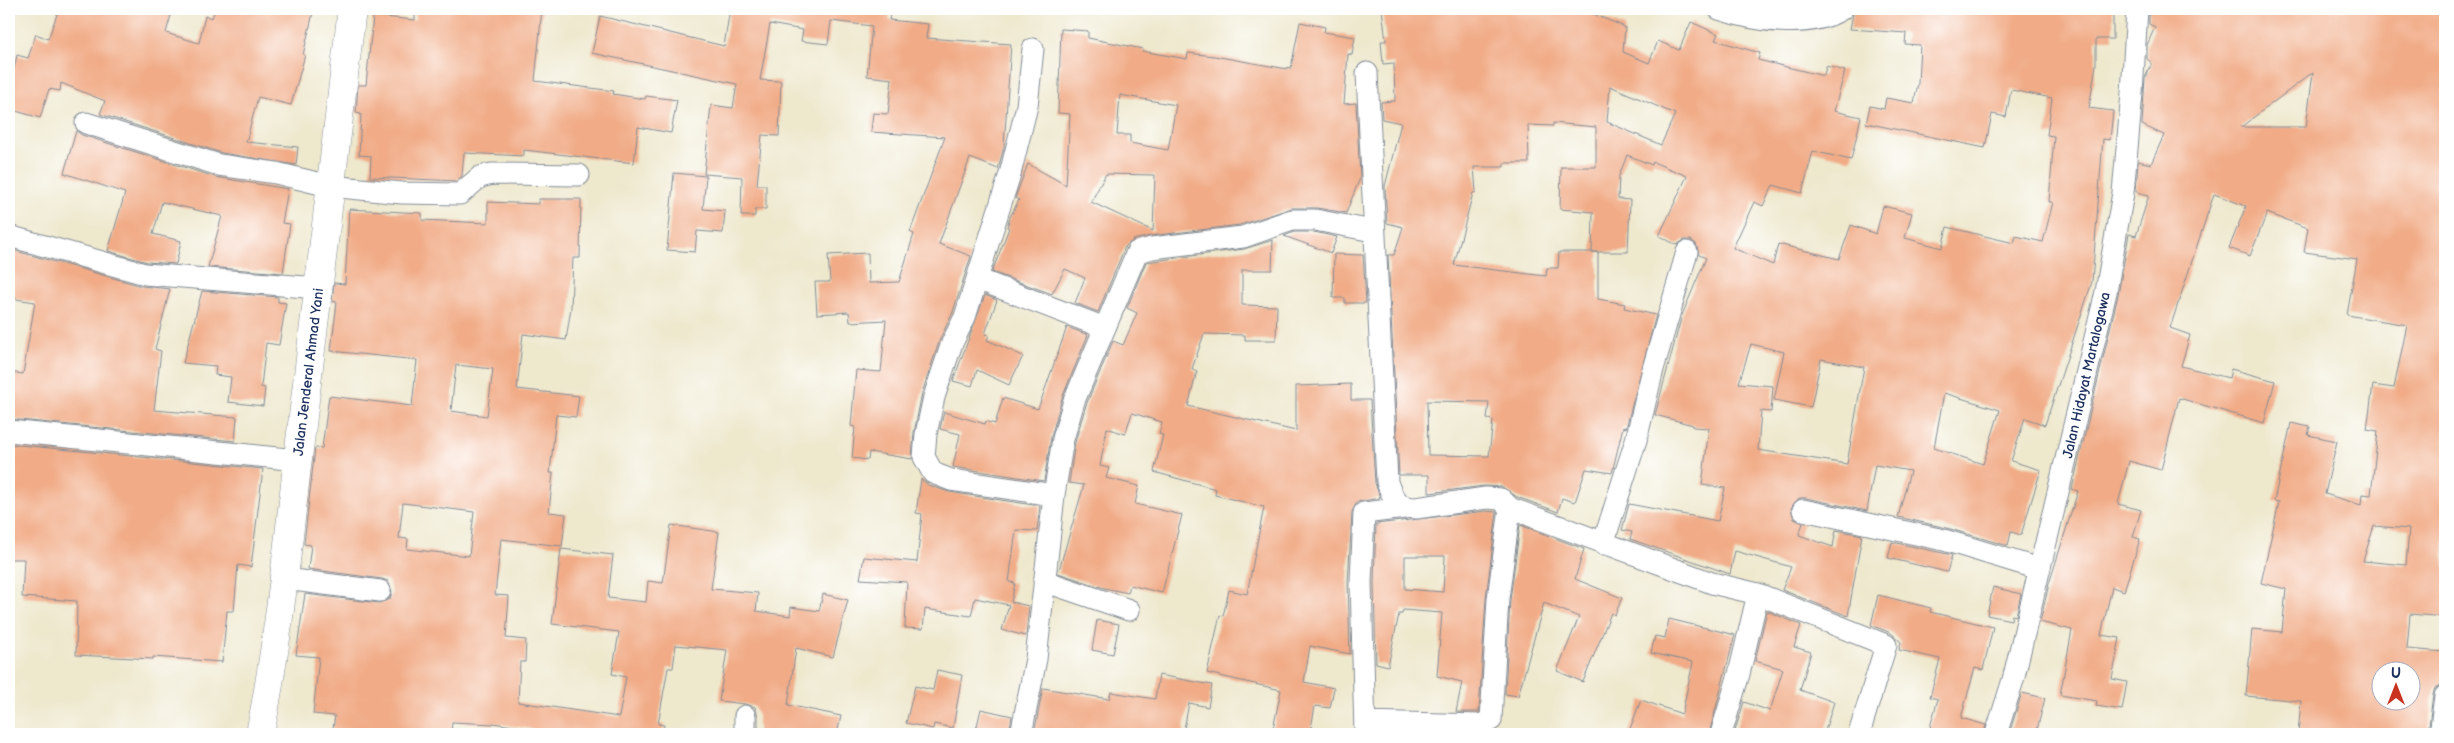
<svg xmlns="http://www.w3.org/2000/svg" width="2454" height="743" font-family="'Balsamiq Sans',sans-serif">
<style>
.building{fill:#f1ac87;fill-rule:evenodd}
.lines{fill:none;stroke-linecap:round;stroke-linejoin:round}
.street-casing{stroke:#848c96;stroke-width:23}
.highway-casing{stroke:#848c96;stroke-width:29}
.street{stroke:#fff;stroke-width:21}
.highway{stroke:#fff;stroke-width:28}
.labels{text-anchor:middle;stroke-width:4.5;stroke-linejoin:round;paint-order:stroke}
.street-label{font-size:14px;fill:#1b2f5e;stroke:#fff}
</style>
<rect width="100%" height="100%" fill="#fff"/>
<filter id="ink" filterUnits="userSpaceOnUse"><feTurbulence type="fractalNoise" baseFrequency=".02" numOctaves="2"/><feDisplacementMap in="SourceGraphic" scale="10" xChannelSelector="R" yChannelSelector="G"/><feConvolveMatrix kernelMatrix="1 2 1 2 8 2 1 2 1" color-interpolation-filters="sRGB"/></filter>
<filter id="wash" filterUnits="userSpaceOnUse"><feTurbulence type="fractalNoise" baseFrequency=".0096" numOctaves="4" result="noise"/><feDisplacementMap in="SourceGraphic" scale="20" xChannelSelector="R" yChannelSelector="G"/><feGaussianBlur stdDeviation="1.12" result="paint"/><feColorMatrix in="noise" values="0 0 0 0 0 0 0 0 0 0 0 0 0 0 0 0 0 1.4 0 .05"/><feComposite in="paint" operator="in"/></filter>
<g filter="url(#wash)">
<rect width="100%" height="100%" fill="#eee8cd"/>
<g id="blocks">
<path class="building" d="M 59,9 L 152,9 L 171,15 L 166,33 L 199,43 L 205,16 L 212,18 L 215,9 L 314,9 L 303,55 L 305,55 L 291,105 L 258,97 L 246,142 L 298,147 L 296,165 L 222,153 L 100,114 L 105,101 L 61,83 L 60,91 L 49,89 L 40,118 L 9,109 L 9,92 L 17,55 L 28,58 L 36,34 L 48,39 Z
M 415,9 L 542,9 L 535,81 L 614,91 L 613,94 L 645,99 L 646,96 L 677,100 L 671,133 L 638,127 L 634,163 L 524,150 L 524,156 L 464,153 L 462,176 L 456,181 L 370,177 L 371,156 L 359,155 L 361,114 L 356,113 L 358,85 L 366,85 L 373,16 L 415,20 Z
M 730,9 L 891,9 L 889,20 L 928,24 L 926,38 L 1011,44 L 1004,147 L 998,169 L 970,158 L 939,244 L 971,256 L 953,312 L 940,339 L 922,393 L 914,433 L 912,459 L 869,452 L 868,460 L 852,458 L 855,427 L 851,426 L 856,370 L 881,372 L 886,320 L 850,322 L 849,312 L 817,314 L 815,282 L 830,282 L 828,255 L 868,253 L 869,283 L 899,282 L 914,234 L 910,232 L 945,137 L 871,132 L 873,113 L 888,114 L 892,79 L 867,76 L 872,26 L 831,21 L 828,44 L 801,41 L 803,30 L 770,24 L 760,80 L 781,81 L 779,136 L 762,135 L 757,185 L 766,185 L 766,209 L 755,209 L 755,216 L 741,216 L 742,177 L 704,174 L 711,105 L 733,108 L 737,84 L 592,53 L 600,16 L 724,46 Z
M 1382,9 L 1581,9 L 1625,27 L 1623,52 L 1649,63 L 1658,41 L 1679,50 L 1691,22 L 1718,34 L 1715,40 L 1760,53 L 1758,60 L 1824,76 L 1826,66 L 1845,71 L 1834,111 L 1861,117 L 1851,160 L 1813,151 L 1802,193 L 1773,185 L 1763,206 L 1754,202 L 1733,248 L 1773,265 L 1778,244 L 1839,259 L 1851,225 L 1876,234 L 1883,206 L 1912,213 L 1905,238 L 1942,248 L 1947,227 L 2014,243 L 2016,236 L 2043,242 L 2053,202 L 2049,202 L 2054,136 L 2047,135 L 2052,98 L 2011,90 L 2006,117 L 1992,114 L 1985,148 L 1866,123 L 1870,106 L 1884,109 L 1886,98 L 1914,103 L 1918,83 L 1920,45 L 1905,44 L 1906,33 L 1850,29 L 1854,9 L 2113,9 L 2113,39 L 2096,39 L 2096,65 L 2089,108 L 2113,111 L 2110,140 L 2103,139 L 2092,282 L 2045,425 L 2025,418 L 2011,461 L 2041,470 L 2021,535 L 2011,532 L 2008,546 L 1947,528 L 1898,517 L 1910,471 L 1875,465 L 1867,511 L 1806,498 L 1799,498 L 1791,508 L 1794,519 L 1803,523 L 1799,535 L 1833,547 L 1836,530 L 1862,535 L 1848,616 L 1782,590 L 1791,567 L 1735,551 L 1730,574 L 1630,539 L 1632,532 L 1622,530 L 1629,504 L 1718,521 L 1725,488 L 1702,485 L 1709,428 L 1693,427 L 1693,425 L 1655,415 L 1682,315 L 1706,258 L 1699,255 L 1696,244 L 1691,240 L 1684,240 L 1677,245 L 1659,236 L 1687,176 L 1653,162 L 1652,165 L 1627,155 L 1619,176 L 1618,199 L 1630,200 L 1628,252 L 1592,252 L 1593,212 L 1560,209 L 1561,167 L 1596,167 L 1596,127 L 1553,123 L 1553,126 L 1528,125 L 1529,163 L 1504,163 L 1504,167 L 1474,167 L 1476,192 L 1473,193 L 1454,265 L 1546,276 L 1547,268 L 1558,268 L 1559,252 L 1598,252 L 1598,299 L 1625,304 L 1624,308 L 1656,315 L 1626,428 L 1623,427 L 1612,473 L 1586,469 L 1575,502 L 1562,498 L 1558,512 L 1517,497 L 1502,487 L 1484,486 L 1429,493 L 1429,475 L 1399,475 L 1388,255 L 1394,255 L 1403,227 L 1387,223 L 1385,186 L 1401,123 L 1382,119 L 1381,102 L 1395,101 L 1394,63 L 1383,64 L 1381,41 L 1386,41 ZM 1610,86 L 1675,114 L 1661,145 L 1607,122 ZM 1751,344 L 1784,352 L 1774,400 L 1811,407 L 1821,359 L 1864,367 L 1847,464 L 1758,450 L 1761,411 L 1771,412 L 1773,386 L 1739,383 ZM 1944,393 L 2000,410 L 1983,464 L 1934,448 ZM 1427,401 L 1489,402 L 1487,419 L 1493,420 L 1489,456 L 1428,455 Z
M 2149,9 L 2445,9 L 2445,617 L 2410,614 L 2407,649 L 2445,652 L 2445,684 L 2435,688 L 2433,694 L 2428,734 L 2339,731 L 2338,734 L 2298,734 L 2301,701 L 2246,696 L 2252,629 L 2282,632 L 2286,589 L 2261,583 L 2279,502 L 2274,501 L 2291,423 L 2310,427 L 2308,435 L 2337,441 L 2325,494 L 2361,505 L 2362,494 L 2371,495 L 2378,431 L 2367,429 L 2373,385 L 2394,388 L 2407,325 L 2347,315 L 2357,259 L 2304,252 L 2308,228 L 2267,213 L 2250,256 L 2229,248 L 2246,206 L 2214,194 L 2170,328 L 2190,335 L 2181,366 L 2229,378 L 2231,369 L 2275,381 L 2264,423 L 2179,398 L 2161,470 L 2129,461 L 2118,504 L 2141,510 L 2133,537 L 2140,539 L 2124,591 L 2112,587 L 2101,635 L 2120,638 L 2112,679 L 2127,682 L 2122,710 L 2096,706 L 2097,701 L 2060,695 L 2072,630 L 2040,622 L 2049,584 L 2078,491 L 2072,489 L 2118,295 L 2129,234 L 2136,236 L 2149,195 L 2136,192 L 2138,161 L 2151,164 L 2164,135 L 2142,125 L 2145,78 L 2152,63 L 2147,59 L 2147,45 L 2155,27 L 2149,24 ZM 2313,72 L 2306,127 L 2241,127 ZM 2374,526 L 2409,529 L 2406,565 L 2363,561 ZM 2382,670 L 2412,670 L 2412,700 L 2382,700 Z
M 1300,22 L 1325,27 L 1324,32 L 1355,37 L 1352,55 L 1348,54 L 1344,104 L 1356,103 L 1360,178 L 1346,213 L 1317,208 L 1292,208 L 1240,225 L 1150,236 L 1133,240 L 1125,247 L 1098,312 L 1075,303 L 1085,278 L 1065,269 L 1052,294 L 992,272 L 1009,228 L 1007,227 L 1010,217 L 1019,200 L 1015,198 L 1028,164 L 1066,185 L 1070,114 L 1058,113 L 1061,29 L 1088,31 L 1088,38 L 1143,49 L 1142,51 L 1187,59 L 1188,53 L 1214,56 L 1287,69 L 1287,67 L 1291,68 ZM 1120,95 L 1176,105 L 1168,150 L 1130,143 L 1130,135 L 1117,135 ZM 1106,174 L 1155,175 L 1153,231 L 1091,202 Z
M 76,131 L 82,135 L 215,177 L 288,189 L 282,223 L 290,224 L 283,273 L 208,267 L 222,216 L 162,202 L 153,234 L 181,241 L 176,264 L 147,262 L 108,251 L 125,193 L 64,173 Z
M 674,173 L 706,176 L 703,209 L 725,211 L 723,233 L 697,231 L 695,252 L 667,250 Z
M 539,199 L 581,199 L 580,258 L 573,258 L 571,308 L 566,340 L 523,334 L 517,389 L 579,396 L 576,417 L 556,415 L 550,473 L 553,473 L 549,512 L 566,514 L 562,546 L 501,539 L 495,595 L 509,596 L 506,638 L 526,640 L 525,662 L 520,662 L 518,702 L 619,717 L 626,677 L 612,674 L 619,632 L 552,624 L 561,549 L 613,555 L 608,598 L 646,602 L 648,581 L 663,583 L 671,525 L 719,532 L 711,589 L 758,593 L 756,611 L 790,616 L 791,607 L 819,611 L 823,594 L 848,600 L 833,657 L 796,648 L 788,705 L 841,716 L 837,734 L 758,734 L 758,716 L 755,707 L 745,704 L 719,701 L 727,650 L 676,645 L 673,668 L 668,668 L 658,724 L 664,725 L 663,734 L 564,734 L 493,723 L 493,724 L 452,722 L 451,734 L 332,734 L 335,716 L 313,714 L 319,657 L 296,655 L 305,594 L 379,603 L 390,599 L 392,592 L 388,581 L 382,579 L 308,569 L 311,545 L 304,544 L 315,448 L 322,448 L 329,396 L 412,406 L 417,360 L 331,351 L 337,302 L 332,301 L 334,283 L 345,284 L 349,209 L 422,213 L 422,220 L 488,223 L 488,202 L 539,204 ZM 456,365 L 493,369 L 487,416 L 451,411 ZM 403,503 L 474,512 L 469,556 L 407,549 L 408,539 L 399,538 Z
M 1294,232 L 1314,232 L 1337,237 L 1331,253 L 1284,236 Z
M 1273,240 L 1272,270 L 1242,270 L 1242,305 L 1277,306 L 1276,340 L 1245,340 L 1245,335 L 1204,334 L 1192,369 L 1197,371 L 1188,406 L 1296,431 L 1296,386 L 1351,384 L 1351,400 L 1370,400 L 1375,483 L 1380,498 L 1357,502 L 1352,512 L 1348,582 L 1350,654 L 1310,646 L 1304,682 L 1334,688 L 1330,708 L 1315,706 L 1310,734 L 1272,734 L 1281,690 L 1207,673 L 1220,615 L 1223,616 L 1229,590 L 1247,594 L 1264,507 L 1215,495 L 1216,489 L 1154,472 L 1163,435 L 1159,434 L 1162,422 L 1132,413 L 1125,434 L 1107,428 L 1100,466 L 1109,468 L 1106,478 L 1139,486 L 1135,504 L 1182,515 L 1162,593 L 1130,585 L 1128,593 L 1104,588 L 1058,573 L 1084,485 L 1069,483 L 1075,442 L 1086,405 L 1113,341 L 1123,345 L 1137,313 L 1127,308 L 1146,262 L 1244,249 Z
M 9,249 L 142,286 L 170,289 L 155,349 L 161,351 L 154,410 L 237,417 L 235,441 L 9,419 L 9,372 L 23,374 L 35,302 L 9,298 Z
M 1334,254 L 1363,255 L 1366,303 L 1345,303 L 1345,298 L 1333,298 Z
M 202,291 L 278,297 L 278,302 L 286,303 L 279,345 L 266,343 L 261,387 L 265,388 L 263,406 L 228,402 L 231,377 L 215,375 L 216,366 L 183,363 Z
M 985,295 L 997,300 L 985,334 L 989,335 L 987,340 L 1023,356 L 1009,385 L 977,370 L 972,386 L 953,381 Z
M 1067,327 L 1088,335 L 1062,398 L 1051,437 L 1044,481 L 953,467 L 960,434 L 940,429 L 944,412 L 985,424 L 986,421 L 995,424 L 1003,398 L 1038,409 Z
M 9,444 L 263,469 L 251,567 L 238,565 L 234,611 L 227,611 L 222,662 L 153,657 L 153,659 L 76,655 L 77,601 L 22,597 L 24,559 L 9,559 Z
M 921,479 L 928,485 L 949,492 L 1040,506 L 1037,531 L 1016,530 L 1009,582 L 1015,583 L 1011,602 L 1029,606 L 1026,636 L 1002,630 L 1009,605 L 975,598 L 971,616 L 925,609 L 923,629 L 905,628 L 907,582 L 860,579 L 864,557 L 917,562 L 922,514 L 916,513 Z
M 1486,511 L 1497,512 L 1486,598 L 1479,712 L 1456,712 L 1462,682 L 1437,676 L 1442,613 L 1403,610 L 1402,614 L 1399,614 L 1388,666 L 1376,663 L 1374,582 L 1376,524 ZM 1405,556 L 1445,556 L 1443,592 L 1405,589 Z
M 1520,525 L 1584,549 L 1575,579 L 1622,598 L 1615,615 L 1611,613 L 1583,682 L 1557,671 L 1579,617 L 1544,603 L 1518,696 L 1505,694 L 1510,600 Z
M 1892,542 L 1952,555 L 1947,572 L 1888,558 Z
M 1993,587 L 2021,594 L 2016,616 L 2012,615 L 2011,620 L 1987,615 Z
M 1878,595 L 1931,608 L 1930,612 L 1993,627 L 1983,670 L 1975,668 L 1961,718 L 1986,725 L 1984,734 L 1928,734 L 1938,699 L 1930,697 L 1940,659 L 1899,650 L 1901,642 L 1891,633 L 1871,625 Z
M 1767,611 L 1801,625 L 1794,647 L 1811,652 L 1800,690 L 1834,702 L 1824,734 L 1734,734 L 1744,702 L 1770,711 L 1783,669 L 1755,661 Z
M 1669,619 L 1735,635 L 1709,734 L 1628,734 L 1641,700 L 1682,714 L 1693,662 L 1651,653 L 1655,636 L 1665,638 Z
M 1097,620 L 1119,624 L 1113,654 L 1092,650 Z
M 937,670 L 962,675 L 953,728 L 934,724 L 933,729 L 906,723 L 915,686 L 933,690 Z
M 1159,675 L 1212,685 L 1208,707 L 1189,703 L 1183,734 L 1034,734 L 1043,688 L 1109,699 L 1111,692 L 1155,699 Z
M 2022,693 L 2045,698 L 2036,734 L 2009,734 Z
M 981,709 L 1012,716 L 1009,734 L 975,734 Z"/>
</g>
</g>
<g filter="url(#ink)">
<use href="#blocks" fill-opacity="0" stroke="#848c96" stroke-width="1"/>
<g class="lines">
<g class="street-casing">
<path id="street" d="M 1719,9 C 1755,21 1809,30 1842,9
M 1367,73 L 1387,482 C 1393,499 1397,508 1416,508 L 1486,498 L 1501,499 L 1510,508 L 1712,583 L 1758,594 L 1886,645 L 1859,734
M 86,123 L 219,165 L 276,173 L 329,186 L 402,193 L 460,194 L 480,177 L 492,174 L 579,175
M 9,236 L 145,274 L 318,288
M 977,279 L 1105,328
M 9,431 L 298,460
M 1054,495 L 1063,439 L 1074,401 L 1137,252 L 1152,248 L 1243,237 L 1292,220 L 1315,220 L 1373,231
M 1803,510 L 1944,540 L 2039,569
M 1603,544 L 1636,440 L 1653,369 L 1687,252
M 285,579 L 380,591
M 1044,581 L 1129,610
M 1365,722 L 1480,725 L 1491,720 L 1498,599 L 1510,508
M 745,734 L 745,716
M 1021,734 L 1036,659 L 1054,495 L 951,480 L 933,473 L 924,457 L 926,434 L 934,397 L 952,343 L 965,317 L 1010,174 L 1027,106 L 1033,49
M 1365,734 L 1361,582 L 1364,513 L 1405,508
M 1721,734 L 1739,674 L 1758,594
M 1996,734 L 2013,680 L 2106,292 L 2123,193 L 2132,93 L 2137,9
M 2440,734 L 2445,696"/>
</g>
<g class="highway-casing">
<path id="highway" d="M 260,734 C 278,643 287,551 298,458 C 316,308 333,158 352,9"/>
</g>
<use href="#street" class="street"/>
<use href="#highway" class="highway"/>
</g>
</g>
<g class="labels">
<g class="street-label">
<text transform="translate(308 372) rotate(-83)" y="5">Jalan Jenderal Ahmad Yani</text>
<text transform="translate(2086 375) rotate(-77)" y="5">Jalan Hidayat Martalogawa</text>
</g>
</g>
<rect width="2454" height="743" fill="none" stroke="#fff" stroke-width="30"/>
<g transform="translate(2396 686)"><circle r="24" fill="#ffffff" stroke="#a4acbf"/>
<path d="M0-4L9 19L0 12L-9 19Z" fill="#c8321e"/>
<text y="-8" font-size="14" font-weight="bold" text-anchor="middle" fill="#1b2f5e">U</text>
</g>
</svg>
